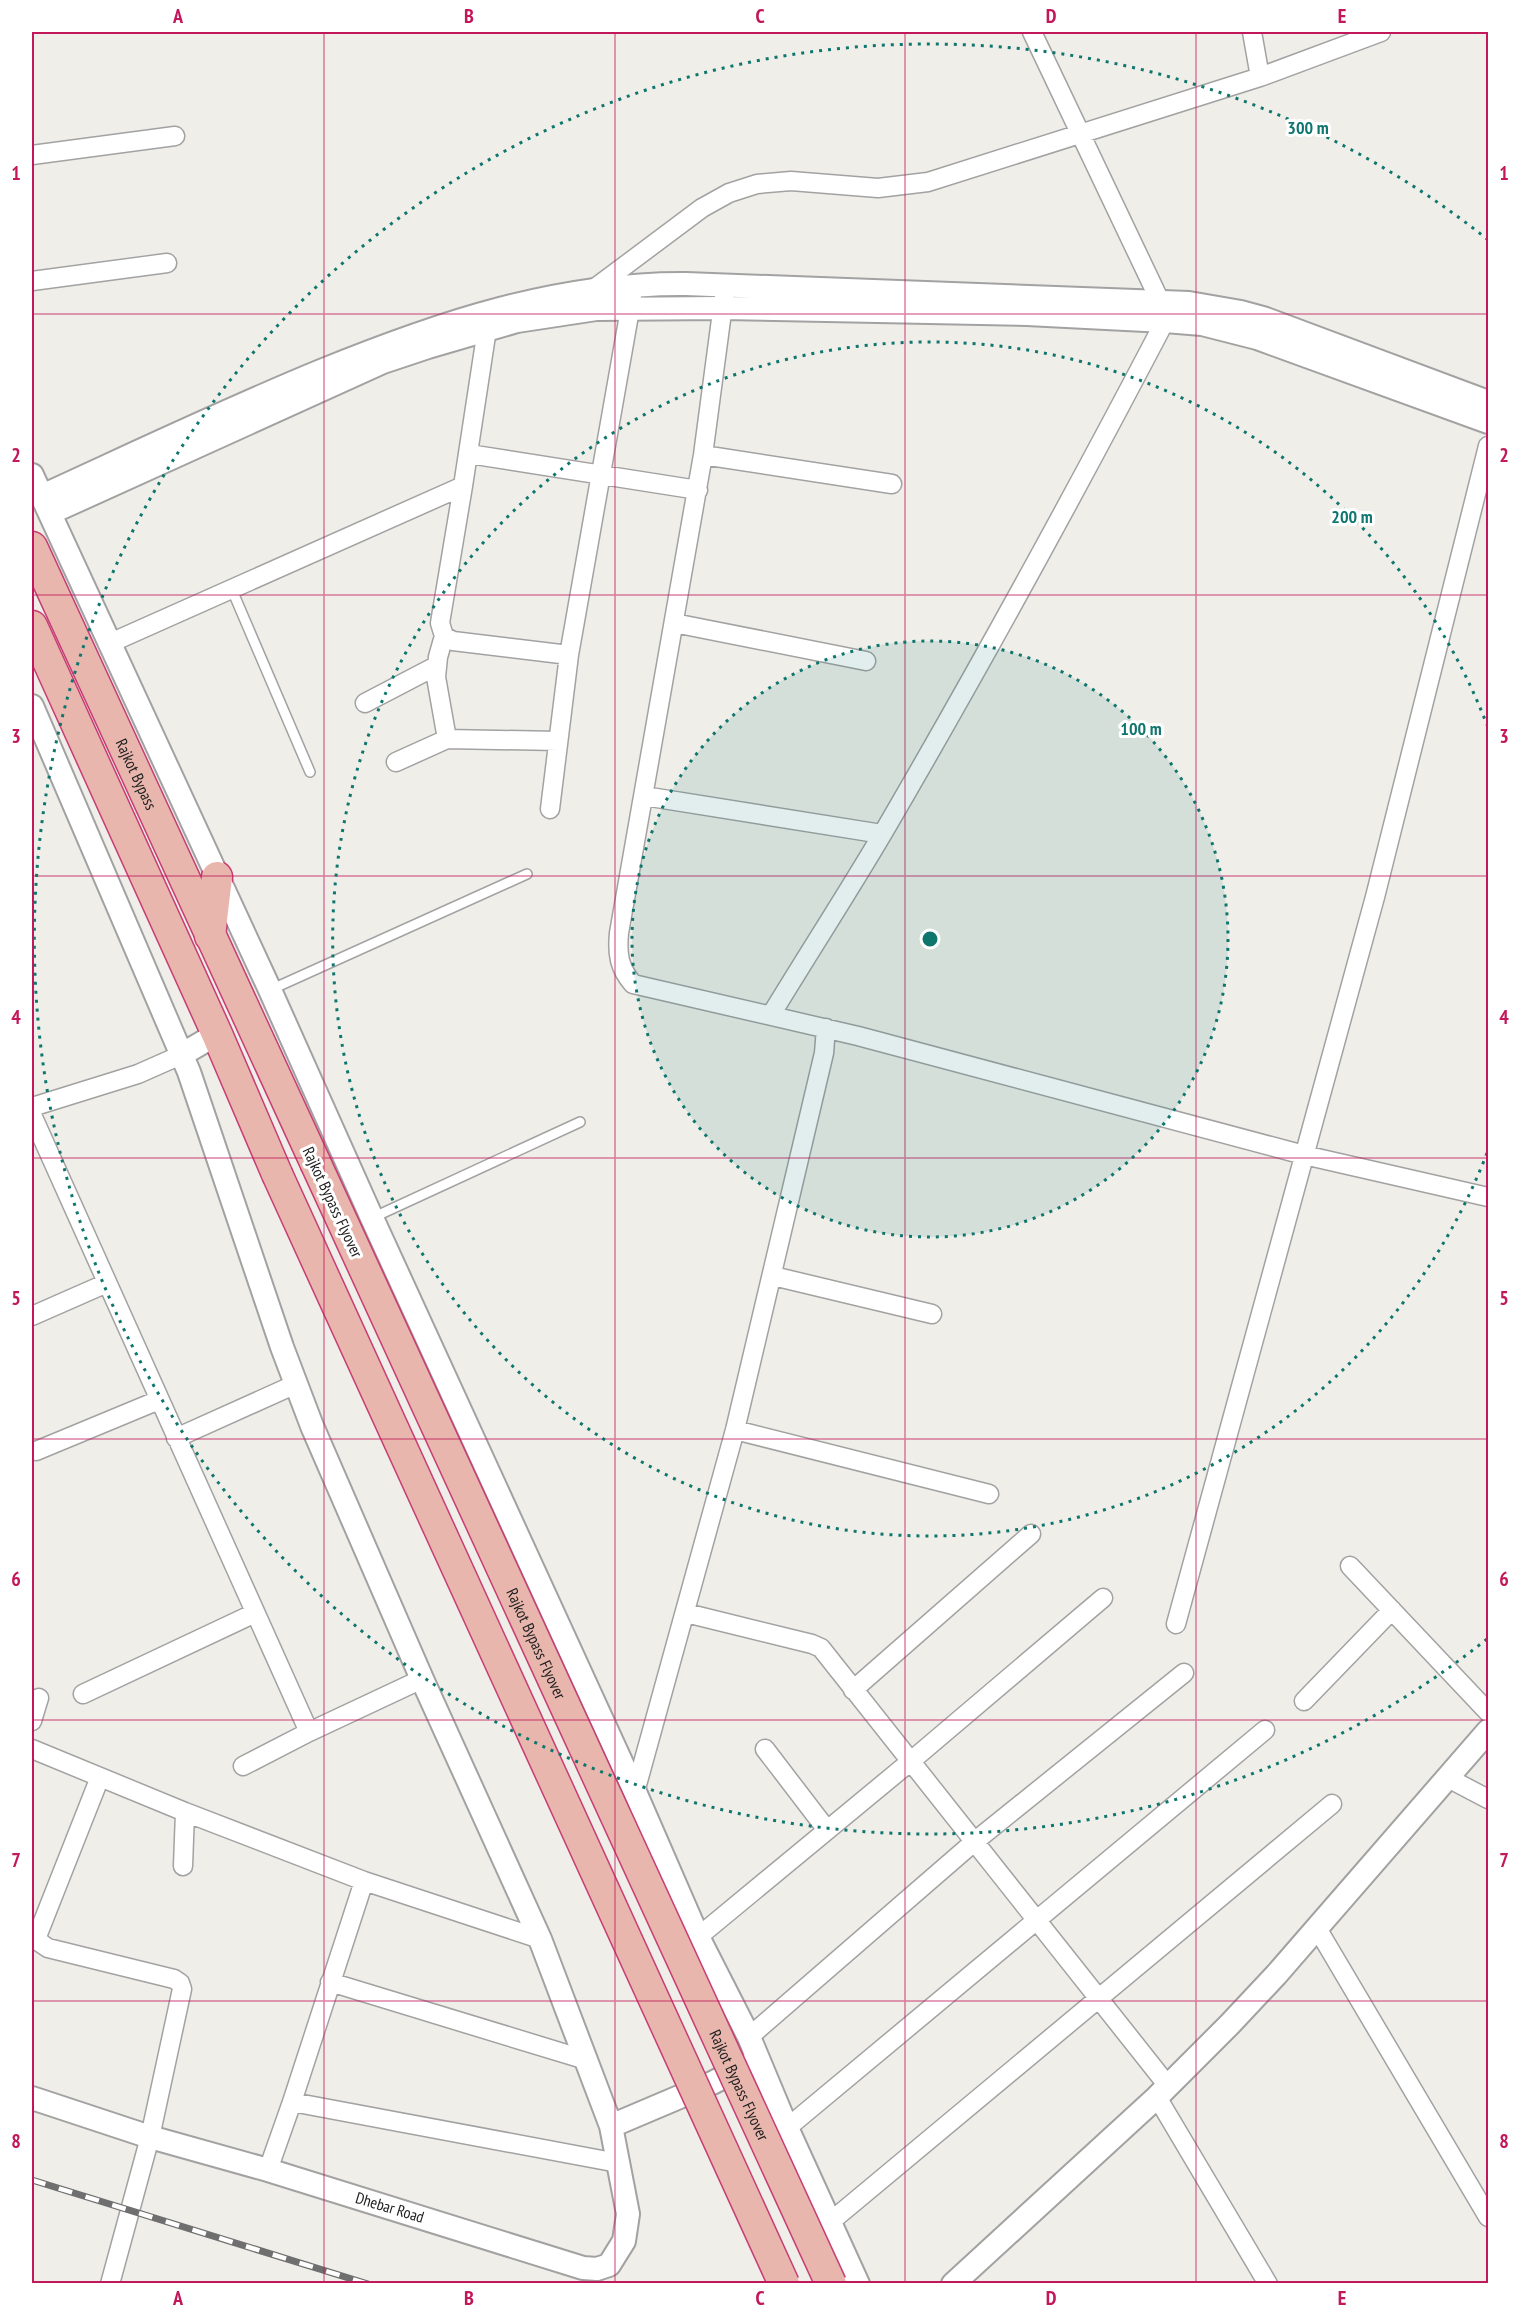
<svg xmlns="http://www.w3.org/2000/svg" width="1520" height="2315" font-family="'PT Sans Narrow',sans-serif">
<style>
.lines{fill:none;stroke-linecap:round;stroke-linejoin:round}
.service-casing{stroke:#a2a2a2;stroke-width:12}
.minor-casing{stroke:#a2a2a2;stroke-width:21}
.tertiary-casing{stroke:#a2a2a2;stroke-width:26}
.trunk-casing{stroke:#c73d75;stroke-width:33}
.service{stroke:#fff;stroke-width:9}
.minor{stroke:#fff;stroke-width:18}
.tertiary{stroke:#fff;stroke-width:22}
.trunk{stroke:#e8b6ac;stroke-width:30}
.rail-casing{stroke:#6f6f6f;stroke-width:7}
.rail{stroke:#fff;stroke-width:4.5;stroke-dasharray:14;stroke-linecap:butt}
.trunk-bridge-casing{stroke:#c73d75;stroke-width:33;stroke-linecap:butt}
.trunk-bridge{stroke:#e8b6ac;stroke-width:30}
.grid{fill:none;stroke:#c2185b;stroke-width:1.5;stroke-opacity:0.55}
.ring{fill:none;stroke:#0f766e;stroke-width:3;stroke-dasharray:3 6}
.labels{text-anchor:middle;stroke-width:6;stroke-linejoin:round;paint-order:stroke}
.street-label{font-size:16px;fill:#212121;stroke:#fff}
.centre{fill:#0f766e;stroke:#fff;stroke-width:3}
.ring-label{font-size:18px;text-anchor:middle;font-weight:bold;fill:#0f766e;stroke:#fff;stroke-width:6;stroke-linejoin:round;paint-order:stroke}
.neatline{fill:none;stroke:#c2185b;stroke-width:2}
.grid-label{font-size:20px;text-anchor:middle;font-weight:bold;fill:#c2185b}
</style>
<rect width="100%" height="100%" fill="#f0eee9"/>
<g class="lines">
<g class="service-casing">
<path id="service" d="M 232,590 L 310,772
M 270,990 L 527,874
M 372,1218 L 580,1122"/>
</g>
<g class="minor-casing">
<path id="minor" d="M 1032,32 L 1160,301
M 1252,32 L 1260,77
M 32,155 L 175,136
M 32,281 L 167,263
M 591,291 L 702,208 L 729,193 L 757,184 L 791,181 L 878,188 L 928,182 L 1260,77 L 1381,32
M 724,297 L 703,455 L 619,933 C 617,954 619,968 633,984 L 858,1036 L 1304,1155 L 1488,1197
M 469,454 L 698,490
M 703,455 L 892,484
M 463,486 L 440,623 L 444,636 L 453,641 L 569,655
M 674,623 L 866,661
M 444,636 L 438,657 L 436,677 L 447,739
M 108,644 L 463,486 L 487,329
M 365,703 L 436,666
M 396,762 L 447,739 L 558,741
M 644,796 L 882,834
M 550,809 L 569,655 L 632,298
M 771,1015 C 808,954 847,894 883,833 C 981,665 1075,493 1165,321
M 32,1107 L 138,1074 L 181,1055
M 32,1115 L 309,1732
M 773,1276 L 932,1314
M 32,1316 L 107,1283
M 735,1430 L 989,1494
M 176,1438 L 296,1384
M 36,1451 L 159,1400
M 1350,1566 L 1488,1712
M 686,1613 L 812,1644 L 821,1648 L 1168,2086
M 1176,1624 L 1375,897 L 1488,446
M 853,1690 L 1031,1534
M 83,1694 L 255,1613
M 1304,1701 L 1392,1610
M 32,1721 L 39,1698
M 32,1749 L 185,1812 L 364,1881 L 540,1939
M 765,1749 L 827,1830
M 243,1766 L 309,1732 L 422,1679
M 100,1777 L 38,1934 L 39,1942 L 48,1948 L 174,1979 L 180,1983 L 182,1989 L 150,2137 L 110,2284
M 1448,1778 L 1488,1799
M 635,1792 L 735,1430 L 824,1053 L 826,1028
M 183,1866 L 185,1812
M 1317,1928 L 1488,2217
M 698,1937 L 911,1761 L 1103,1598
M 330,1982 L 586,2060
M 749,2037 L 974,1842 L 1184,1673
M 1157,2097 L 1268,2284
M 292,2102 L 618,2163
M 787,2128 L 1265,1730
M 268,2170 L 292,2102 L 364,1881
M 829,2223 L 1332,1804"/>
</g>
<g class="tertiary-casing">
<path id="tertiary" d="M 32,475 L 270,990 L 372,1218 L 635,1792 L 698,1937 L 749,2037 L 787,2128 L 858,2284
M 42,496 C 134,454 226,410 321,371 C 439,323 557,283 686,284 L 1189,303 L 1241,312 L 1263,318 L 1488,402
M 50,513 L 383,362 L 428,347 L 517,321 L 596,309 L 723,308 L 1027,314 L 1165,321 L 1202,324 L 1257,338 L 1488,422
M 32,706 L 189,1072 L 282,1347 L 312,1426 L 422,1679 L 540,1939 L 611,2126 L 628,2214 L 624,2241 L 609,2265 L 597,2269 L 583,2268 L 268,2170 L 150,2137 L 32,2098
M 181,1055 L 217,1034
M 611,2126 L 710,2084 L 746,2066
M 953,2284 L 1157,2097 L 1230,2024 L 1276,1975 L 1488,1731"/>
</g>
<g class="trunk-casing">
<g id="trunk">
<path id="s1" d="M 32,547 L 315,1162"/>
<path d="M 32,626 L 217,1034 L 277,1174"/>
<path d="M 210,936 L 217,877"/>
</g>
</g>
<use href="#service" class="service"/>
<use href="#minor" class="minor"/>
<use href="#tertiary" class="tertiary"/>
<use href="#trunk" class="trunk"/>
<g class="rail-casing">
<path id="rail" d="M 32,2180 L 368,2284"/>
</g>
<use href="#rail" class="rail"/>
<g class="trunk-bridge-casing">
<g id="trunk-bridge">
<path id="s2" d="M 315,1162 L 831,2284"/>
<path d="M 277,1174 L 784,2284"/>
</g>
</g>
<use href="#trunk-bridge" class="trunk-bridge"/>
</g>
<path class="grid" d="M 324,32 L 324,2284M 615,32 L 615,2284M 905,32 L 905,2284M 1196,32 L 1196,2284M 32,314 L 1488,314M 32,595 L 1488,595M 32,876 L 1488,876M 32,1158 L 1488,1158M 32,1439 L 1488,1439M 32,1720 L 1488,1720M 32,2001 L 1488,2001"/>
<circle cx="930" cy="939" r="298" fill="#0f766e" fill-opacity=".12"/>
<g class="ring">
<circle cx="930" cy="939" r="298"/>
<path d="M1487 1153A597 597 0 1 1 1487 725"/>
<path d="M1487 1639A895 895 0 1 1 1487 239"/>
</g>
<g class="labels">
<g class="street-label">
<text dy="6" stroke="none"><textPath href="#s1" startOffset="250">Rajkot Bypass</textPath></text>
<text transform="translate(333 1202) rotate(65)" y="6">Rajkot Bypass Flyover</text>
<text dy="6" stroke="none"><textPath href="#s2" startOffset="530">Rajkot Bypass Flyover</textPath></text>
<text dy="6" stroke="none"><textPath href="#s2" startOffset="1016">Rajkot Bypass Flyover</textPath></text>
<text transform="translate(390 2207) rotate(17)" y="6">Dhebar Road</text>
</g>
</g>
<circle cx="930" cy="939" r="9" class="centre"/>
<g class="ring-label">
<text x="1308" y="134">300 m</text>
<text x="1352" y="523">200 m</text>
<text x="1141" y="735">100 m</text>
</g>
<rect width="1520" height="2315" fill="none" stroke="#ffffff" stroke-width="66"/>
<rect x="33" y="33" width="1454" height="2249" class="neatline"/>
<g class="grid-label">
<text x="178" y="23">A</text>
<text x="469" y="23">B</text>
<text x="760" y="23">C</text>
<text x="1051" y="23">D</text>
<text x="1342" y="23">E</text>
<text x="16" y="180">1</text>
<text x="1504" y="180">1</text>
<text x="16" y="462">2</text>
<text x="1504" y="462">2</text>
<text x="16" y="743">3</text>
<text x="1504" y="743">3</text>
<text x="16" y="1024">4</text>
<text x="1504" y="1024">4</text>
<text x="16" y="1305">5</text>
<text x="1504" y="1305">5</text>
<text x="16" y="1586">6</text>
<text x="1504" y="1586">6</text>
<text x="16" y="1867">7</text>
<text x="1504" y="1867">7</text>
<text x="16" y="2148">8</text>
<text x="1504" y="2148">8</text>
<text x="178" y="2305">A</text>
<text x="469" y="2305">B</text>
<text x="760" y="2305">C</text>
<text x="1051" y="2305">D</text>
<text x="1342" y="2305">E</text>
</g>
</svg>
